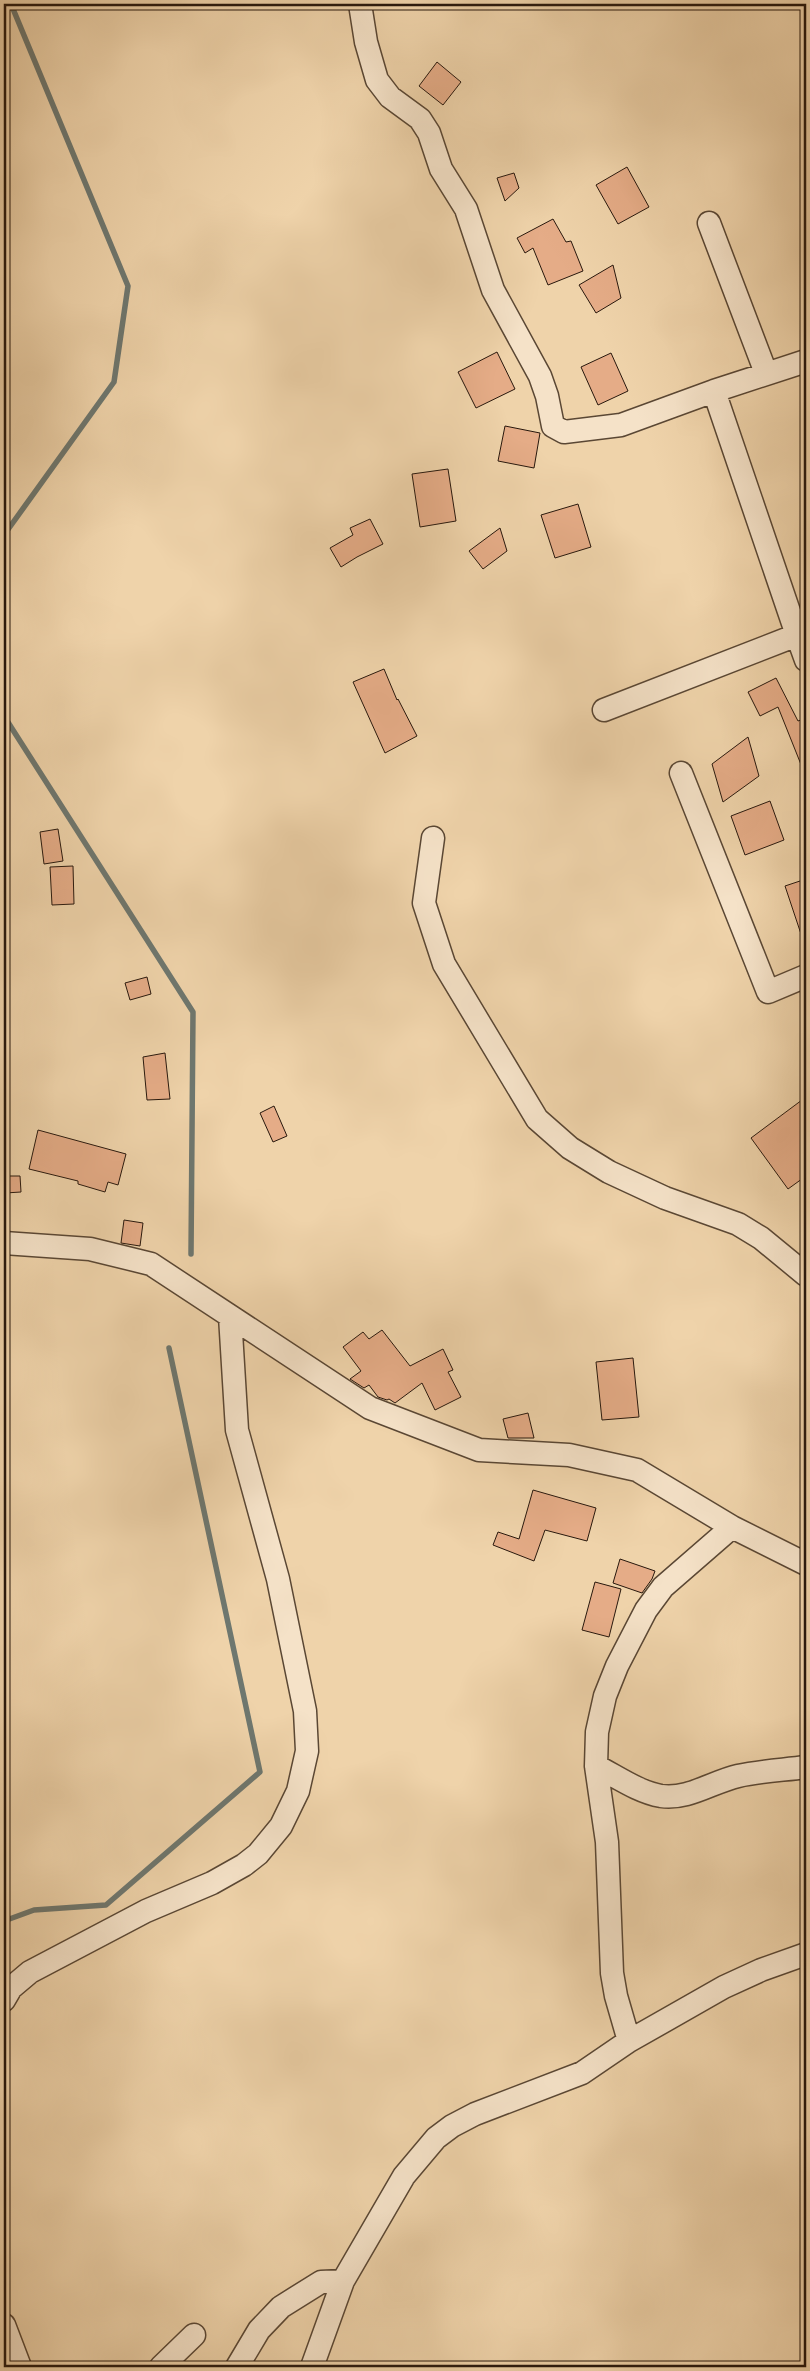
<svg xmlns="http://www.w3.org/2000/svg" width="810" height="2371" font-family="'Libre Bodoni',serif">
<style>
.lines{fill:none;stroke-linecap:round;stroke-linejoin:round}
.stream{stroke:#6e776f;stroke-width:5.5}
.building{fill:#e5ac87;stroke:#28180d}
.minor-casing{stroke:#5a4734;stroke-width:25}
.minor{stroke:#f5e2c8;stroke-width:22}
</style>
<rect width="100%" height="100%" fill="#efd3aa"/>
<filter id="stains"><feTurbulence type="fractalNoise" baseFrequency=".004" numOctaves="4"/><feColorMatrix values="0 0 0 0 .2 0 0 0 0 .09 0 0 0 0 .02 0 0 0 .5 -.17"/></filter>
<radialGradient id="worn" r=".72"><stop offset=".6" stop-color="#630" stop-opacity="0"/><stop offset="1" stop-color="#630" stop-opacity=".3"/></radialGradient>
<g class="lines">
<path class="stream" d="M 4,535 L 114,382 L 128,286 L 11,4
M 4,716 L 193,1012 L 191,1254
M 4,1921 L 34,1910 L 106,1905 L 260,1772 L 169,1348"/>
</g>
<path class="building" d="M 437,62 L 461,82 L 443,105 L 419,86 Z
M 627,167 L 649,207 L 618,224 L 596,185 Z
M 514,173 L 519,188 L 505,201 L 497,178 Z
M 553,219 L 566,242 L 571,241 L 583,271 L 548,285 L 533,248 L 525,253 L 517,238 Z
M 613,265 L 621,298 L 596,313 L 579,285 Z
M 497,352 L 515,389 L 476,408 L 458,372 Z
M 611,353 L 628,391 L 598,405 L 581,367 Z
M 505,426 L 540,433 L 534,468 L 498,461 Z
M 448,469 L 456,521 L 420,527 L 412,474 Z
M 578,504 L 591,547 L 555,558 L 541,515 Z
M 370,519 L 383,544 L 357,557 L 341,567 L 330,548 L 353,535 L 350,528 Z
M 500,528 L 507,551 L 483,569 L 469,551 Z
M 384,669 L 397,700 L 398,699 L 417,736 L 385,753 L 353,682 Z
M 776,678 L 798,721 L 806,718 L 806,777 L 778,707 L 760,716 L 748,692 Z
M 748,737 L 759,776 L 723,802 L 712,764 Z
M 770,801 L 784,840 L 745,855 L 731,816 Z
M 58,829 L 63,861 L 44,864 L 40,832 Z
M 73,866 L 74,904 L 52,905 L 50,867 Z
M 806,879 L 806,942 L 804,943 L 785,886 Z
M 147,977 L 151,994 L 130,1000 L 125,983 Z
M 165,1053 L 170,1099 L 147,1100 L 143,1057 Z
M 806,1097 L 806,1176 L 788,1189 L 751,1138 Z
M 274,1106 L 287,1136 L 273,1142 L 260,1113 Z
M 38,1130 L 126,1154 L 118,1185 L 108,1182 L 105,1192 L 78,1184 L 78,1181 L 29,1169 Z
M 4,1176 L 20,1176 L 21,1192 L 5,1193 Z
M 124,1220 L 143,1223 L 140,1246 L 121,1243 Z
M 382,1330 L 410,1366 L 443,1349 L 453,1370 L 448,1372 L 461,1397 L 435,1410 L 422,1383 L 395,1403 L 389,1399 L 387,1400 L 378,1397 L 369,1385 L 364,1388 L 350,1379 L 361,1371 L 343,1347 L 363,1332 L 369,1339 Z
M 633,1358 L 639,1417 L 602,1420 L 596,1362 Z
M 528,1413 L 534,1438 L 508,1438 L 503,1419 Z
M 533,1490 L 596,1508 L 587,1541 L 545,1530 L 534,1561 L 493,1545 L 498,1532 L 519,1539 Z
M 620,1559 L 655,1571 L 652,1579 L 642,1593 L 613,1583 Z
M 595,1582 L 621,1589 L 609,1637 L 582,1630 Z"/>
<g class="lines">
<g class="minor-casing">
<path id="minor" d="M 360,4 L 366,42 L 377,80 L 390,97 L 420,119 L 429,133 L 441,169 L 466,209 L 493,290 L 540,376 L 547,396 L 553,426 L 564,432 L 621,425 L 714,391 L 806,361
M 709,223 L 766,373
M 806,634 L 797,635 L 806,660
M 604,710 L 797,635 L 714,391
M 681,773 L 768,992 L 806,976
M 433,838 L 424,903 L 444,964 L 537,1119 L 570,1148 L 609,1172 L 665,1198 L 738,1224 L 761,1238 L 806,1275
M 4,1243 L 90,1249 L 151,1264 L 370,1408 L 479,1450 L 569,1455 L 637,1470 L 732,1527 L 806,1564
M 596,1766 C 616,1776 638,1792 661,1796 C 688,1800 712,1782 738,1776 C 760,1771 784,1770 806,1767
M 4,2000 L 11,1988 L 30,1972 L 146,1911 L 212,1883 L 244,1865 L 258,1854 L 281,1826 L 298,1791 L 307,1751 L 305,1711 L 278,1579 L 237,1430 L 230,1316
M 629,2041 L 616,1996 L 612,1973 L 607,1842 L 596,1766 L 597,1732 L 605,1696 L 617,1666 L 646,1610 L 663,1587 L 732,1527
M 4,2325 L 20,2367
M 161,2367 L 194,2335
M 237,2367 L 259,2330 L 281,2307 L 321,2282 L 343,2281
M 312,2367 L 343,2281 L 404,2176 L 436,2138 L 452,2126 L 475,2114 L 582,2073 L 629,2041 L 724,1987 L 761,1970 L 806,1954"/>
</g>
<use href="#minor" class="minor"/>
</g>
<rect width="810" height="2371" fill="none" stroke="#efd3aa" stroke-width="20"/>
<rect x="5" y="5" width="800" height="2361" fill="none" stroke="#28180d" stroke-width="2.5"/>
<rect x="10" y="10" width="790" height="2351" fill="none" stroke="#28180d"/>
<rect width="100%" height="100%" filter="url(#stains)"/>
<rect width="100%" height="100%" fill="url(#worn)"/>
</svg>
